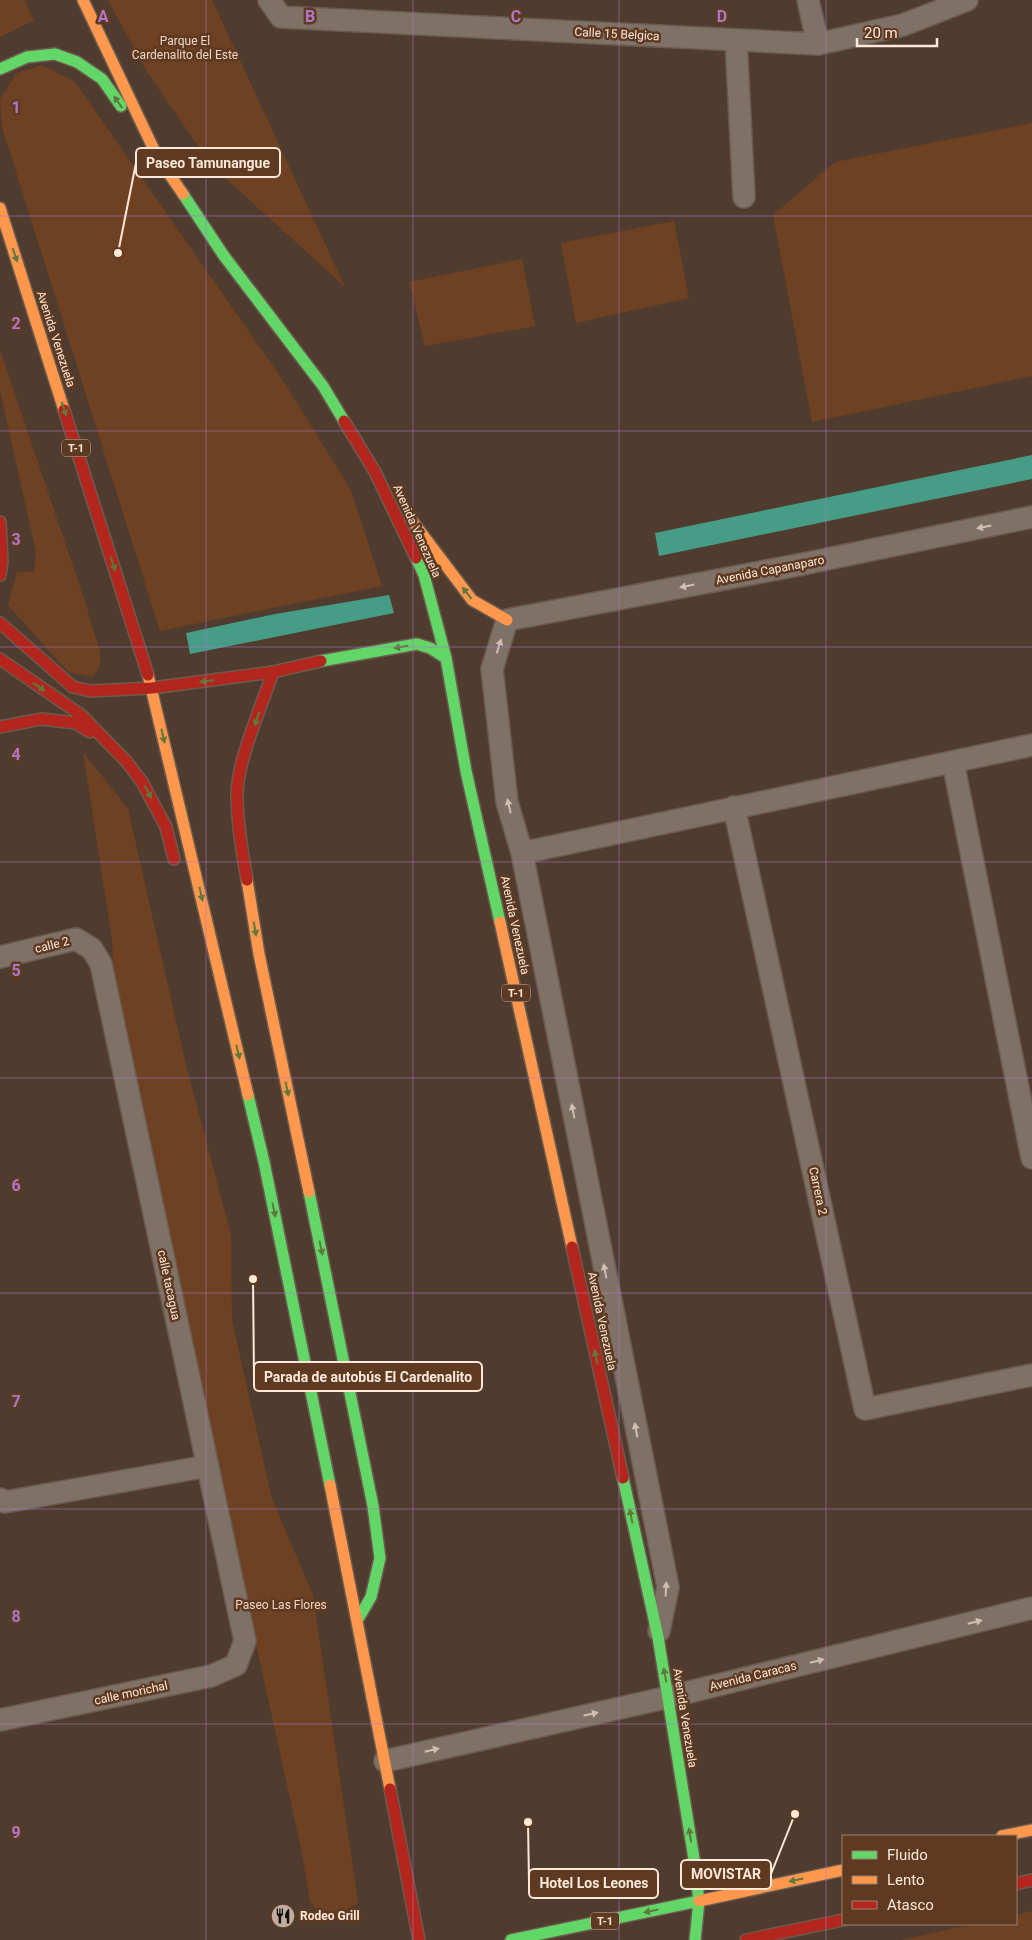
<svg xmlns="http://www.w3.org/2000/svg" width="1032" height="1940" font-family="Roboto,sans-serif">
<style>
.green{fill:#6d4121}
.water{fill:#479c86}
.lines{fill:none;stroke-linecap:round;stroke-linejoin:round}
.street-casing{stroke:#6b5b4f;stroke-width:24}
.fast-casing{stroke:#6b5b4f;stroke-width:14}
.slow-casing{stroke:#6b5b4f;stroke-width:14}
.jam-casing{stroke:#6b5b4f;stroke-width:14}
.street{stroke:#807166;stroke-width:21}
.fast{stroke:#63d668;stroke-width:11}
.slow{stroke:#ff974d;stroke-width:11}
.jam{stroke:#b3261e;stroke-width:11}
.oneway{fill:#5f783d}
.oneway2{fill:#d2beb1}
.grid{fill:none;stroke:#af77c9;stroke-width:1;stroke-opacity:0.55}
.labels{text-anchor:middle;stroke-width:5;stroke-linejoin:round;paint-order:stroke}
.shield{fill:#5d3a21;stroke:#ceb4a2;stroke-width:1}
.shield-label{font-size:11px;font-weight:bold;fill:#fee8d9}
.street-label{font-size:12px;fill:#fee8d9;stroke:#5d3a21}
.park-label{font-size:12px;fill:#f0d5c4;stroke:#5d3a21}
.poi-label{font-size:12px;font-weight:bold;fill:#fee8d9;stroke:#5d3a21;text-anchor:start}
.grid-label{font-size:16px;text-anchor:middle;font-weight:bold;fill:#af77c9;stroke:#5d3a21;stroke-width:5;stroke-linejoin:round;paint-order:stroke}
.leader{fill:none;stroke:#fee8d9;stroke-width:2}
.callout-dot{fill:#fee8d9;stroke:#5d3a21;stroke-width:2}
.callout{fill:#5d3a21;stroke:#fee8d9;stroke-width:2}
.callout-label{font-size:14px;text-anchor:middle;font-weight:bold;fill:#fee8d9}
</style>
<rect width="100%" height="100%" fill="#503c2f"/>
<path class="green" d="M 0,0 L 24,0 L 34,20 L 0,37 Z
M 108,0 L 212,0 L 345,287 L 212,166 L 147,72 Z
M 42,65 L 75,82 L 282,379 L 351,490 L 382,586 L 160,631 L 2,127 L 0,99 L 17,73 Z
M 1032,123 L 1032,376 L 812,422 L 773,215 L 835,162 Z
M 674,221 L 689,298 L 576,323 L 561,243 Z
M 522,259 L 535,326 L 425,346 L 409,282 Z
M 0,349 L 85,602 L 100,652 L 100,666 L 93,677 L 68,672 L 8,605 L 17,572 L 34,572 L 36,552 L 0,391 Z
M 83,752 L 128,809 L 186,1065 L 231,1235 L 232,1320 L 272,1499 L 313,1595 L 358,1902 C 346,1912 335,1916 319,1915 L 310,1901 L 302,1853 L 114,999 L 112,940 Z
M 1032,1911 L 1032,1940 L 900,1940 L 974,1924 L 1016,1924 L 1016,1915 Z"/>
<path class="water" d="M 1032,455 L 1032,479 L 659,556 L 655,533 Z
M 389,595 L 394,613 L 190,654 L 186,633 L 275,614 Z"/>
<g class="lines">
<g class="street-casing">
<path id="street" d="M 269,0 L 281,17 L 818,44 L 903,25 L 967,0
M 808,0 L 818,44
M 736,40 L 744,197
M 953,762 L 1032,1158
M 734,807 L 865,1409 L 1032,1375
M 522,853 L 1032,745
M 0,957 L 76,939 L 92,949 L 101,964 L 245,1641 L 236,1665 L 211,1676 L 0,1720
M 0,1499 L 5,1502 L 208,1466
M 659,1631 L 668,1587 L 522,853 L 507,802 L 492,669 L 507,620 L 798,565 L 1032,517
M 385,1761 L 669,1697 L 1032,1608"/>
</g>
<g class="fast-casing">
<path id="fast" d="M 0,69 L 27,57 L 55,54 L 77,62 L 102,79 L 121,106
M 183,194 L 224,256 L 323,386 L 344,421
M 416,558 L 424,575 L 446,658 L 466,771 L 500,922
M 321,661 L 417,644 L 430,648 L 446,658
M 248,1095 L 264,1162 L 330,1485
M 309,1192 L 373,1506 L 380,1558 L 371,1597 L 358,1619
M 623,1478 L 658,1637 L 694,1859 L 699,1901 L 695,1940
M 511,1940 L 699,1901"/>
</g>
<g class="slow-casing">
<path id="slow" d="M 83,0 L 157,156 L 183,194
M 0,208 L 64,410
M 410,518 L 472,600 L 507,620
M 148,675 L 248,1095
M 247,880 L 259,954 L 309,1192
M 500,922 L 572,1247
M 330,1485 L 390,1789
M 1002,1836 L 1032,1830
M 699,1901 L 843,1870"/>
</g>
<g class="jam-casing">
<path id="jam" d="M 64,410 L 148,675
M 344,421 L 375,472 L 416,558
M 0,522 L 2,561 L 0,575
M 0,623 L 73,687 L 91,691 L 152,688 L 273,672 L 321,661
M 0,659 L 81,715 L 126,761 L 142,782 L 166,827 L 174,859
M 0,727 L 41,719 L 76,723 L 90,732
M 247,880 C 242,851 237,822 237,793 C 238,759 262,705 273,672
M 572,1247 L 623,1478
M 390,1789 L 419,1940
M 1016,1884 L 1032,1880
M 746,1940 L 843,1920"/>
</g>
<use href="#street" class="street"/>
<use href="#fast" class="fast"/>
<use href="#slow" class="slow"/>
<use href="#jam" class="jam"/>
</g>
<defs><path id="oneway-solid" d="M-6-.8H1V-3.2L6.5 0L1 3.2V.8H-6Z" transform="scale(1.25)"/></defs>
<g class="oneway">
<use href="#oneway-solid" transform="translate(118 102) rotate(-125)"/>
<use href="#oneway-solid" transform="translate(15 255) rotate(72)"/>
<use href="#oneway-solid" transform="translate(64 409) rotate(72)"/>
<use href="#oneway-solid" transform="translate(113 564) rotate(72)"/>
<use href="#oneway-solid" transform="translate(467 593) rotate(-128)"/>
<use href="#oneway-solid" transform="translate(401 647) rotate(171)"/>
<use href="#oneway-solid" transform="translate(207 681) rotate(173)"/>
<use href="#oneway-solid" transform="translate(39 687) rotate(34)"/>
<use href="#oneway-solid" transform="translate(257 719) rotate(109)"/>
<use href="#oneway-solid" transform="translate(163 736) rotate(77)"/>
<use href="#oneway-solid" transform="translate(148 792) rotate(62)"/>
<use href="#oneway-solid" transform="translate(201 894) rotate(77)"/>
<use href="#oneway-solid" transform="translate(255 929) rotate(80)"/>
<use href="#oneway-solid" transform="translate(238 1052) rotate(77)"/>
<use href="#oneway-solid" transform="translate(287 1089) rotate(78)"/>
<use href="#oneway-solid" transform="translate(274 1210) rotate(78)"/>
<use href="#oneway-solid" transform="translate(321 1248) rotate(78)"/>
<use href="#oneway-solid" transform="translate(596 1357) rotate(-102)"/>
<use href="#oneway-solid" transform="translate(631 1516) rotate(-102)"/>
<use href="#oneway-solid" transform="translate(665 1675) rotate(-100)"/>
<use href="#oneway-solid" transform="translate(690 1835) rotate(-99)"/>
<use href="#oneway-solid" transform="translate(796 1880) rotate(168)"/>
<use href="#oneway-solid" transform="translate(651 1911) rotate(168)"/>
</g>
<g class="oneway2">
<use href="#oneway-solid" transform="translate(984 527) rotate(169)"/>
<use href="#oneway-solid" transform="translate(687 586) rotate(169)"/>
<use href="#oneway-solid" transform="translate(499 646) rotate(-73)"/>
<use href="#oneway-solid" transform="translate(509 806) rotate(-103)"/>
<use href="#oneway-solid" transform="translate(573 1111) rotate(-101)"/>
<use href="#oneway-solid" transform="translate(605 1271) rotate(-101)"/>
<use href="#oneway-solid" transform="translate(636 1430) rotate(-101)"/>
<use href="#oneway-solid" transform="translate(666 1589) rotate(-87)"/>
<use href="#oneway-solid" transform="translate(975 1622) rotate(-14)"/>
<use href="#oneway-solid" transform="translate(817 1661) rotate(-14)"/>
<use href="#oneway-solid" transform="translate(591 1714) rotate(-12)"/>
<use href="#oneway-solid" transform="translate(432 1750) rotate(-13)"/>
</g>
<path class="grid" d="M 206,0 L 206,1940M 413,0 L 413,1940M 619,0 L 619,1940M 826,0 L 826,1940M 0,216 L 1032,216M 0,431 L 1032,431M 0,647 L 1032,647M 0,862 L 1032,862M 0,1078 L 1032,1078M 0,1293 L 1032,1293M 0,1509 L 1032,1509M 0,1724 L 1032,1724"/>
<defs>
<g id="restaurant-disc" transform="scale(1.25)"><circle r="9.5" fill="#c1ac9e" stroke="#5d3a21"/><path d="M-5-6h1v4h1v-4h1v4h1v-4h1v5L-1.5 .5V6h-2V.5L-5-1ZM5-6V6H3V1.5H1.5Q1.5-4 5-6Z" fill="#111"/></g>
</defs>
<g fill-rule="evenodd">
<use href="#restaurant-disc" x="283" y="1916"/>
</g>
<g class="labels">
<g class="shield">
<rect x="62" y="439.5" width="28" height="17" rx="4"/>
<rect x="502" y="984.5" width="28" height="17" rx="4"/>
<rect x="591" y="1912.5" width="28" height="17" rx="4"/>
</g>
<g class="shield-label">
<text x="76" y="452">T-1</text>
<text x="516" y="997">T-1</text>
<text x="605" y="1925">T-1</text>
</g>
<g class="street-label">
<text transform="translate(617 34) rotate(3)" y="4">Calle 15 Belgica</text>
<text transform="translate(56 339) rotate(72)" y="4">Avenida Venezuela</text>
<text transform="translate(417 531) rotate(66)" y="4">Avenida Venezuela</text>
<text transform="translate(770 570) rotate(-11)" y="4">Avenida Capanaparo</text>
<text transform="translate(515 925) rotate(78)" y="4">Avenida Venezuela</text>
<text transform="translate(52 945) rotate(-14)" y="4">calle 2</text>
<text transform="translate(818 1191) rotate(78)" y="4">Carrera 2</text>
<text transform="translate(169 1285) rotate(78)" y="4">calle tacagua</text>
<text transform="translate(602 1321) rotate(78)" y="4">Avenida Venezuela</text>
<text transform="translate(753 1676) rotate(-14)" y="4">Avenida Caracas</text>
<text transform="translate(131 1693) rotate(-12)" y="4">calle morichal</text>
<text transform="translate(685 1718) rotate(81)" y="4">Avenida Venezuela</text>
</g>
<g class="park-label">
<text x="185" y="45">Parque El<tspan x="185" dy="14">Cardenalito del Este</tspan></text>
<text x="281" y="1609">Paseo Las Flores</text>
</g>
<g class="poi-label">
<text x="300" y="1920">Rodeo Grill</text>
</g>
</g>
<g class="grid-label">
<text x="103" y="22">A</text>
<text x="310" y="22">B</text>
<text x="516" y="22">C</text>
<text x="722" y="22">D</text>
<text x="16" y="113">1</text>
<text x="16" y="329">2</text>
<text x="16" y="545">3</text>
<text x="16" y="760">4</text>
<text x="16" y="976">5</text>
<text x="16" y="1191">6</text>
<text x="16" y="1407">7</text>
<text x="16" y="1622">8</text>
<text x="16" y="1838">9</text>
</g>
<path class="leader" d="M118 253L136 163M253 1279L254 1377M795 1814L771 1874M528 1822L529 1883"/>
<g class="callout-dot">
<circle cx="118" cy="253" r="5"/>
<circle cx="253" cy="1279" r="5"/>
<circle cx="795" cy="1814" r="5"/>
<circle cx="528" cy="1822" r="5"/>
</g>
<g class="callout">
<rect x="136" y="148" width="144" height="29" rx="5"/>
<rect x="254" y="1362" width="228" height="29" rx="5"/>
<rect x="681" y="1860" width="90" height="29" rx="5"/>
<rect x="529" y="1869" width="129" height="29" rx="5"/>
</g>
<g class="callout-label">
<text x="208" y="168">Paseo Tamunangue</text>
<text x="368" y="1382">Parada de autobús El Cardenalito</text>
<text x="726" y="1879">MOVISTAR</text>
<text x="594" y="1888">Hotel Los Leones</text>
</g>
<rect x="842" y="1835" width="175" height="90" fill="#5d3a21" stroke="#9d806b"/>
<rect x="852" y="1851" width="25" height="8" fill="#63d668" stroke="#9d806b"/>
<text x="887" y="1860" font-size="15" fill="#fee8d9">Fluido</text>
<rect x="852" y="1876" width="25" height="8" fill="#ff974d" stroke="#9d806b"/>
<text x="887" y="1885" font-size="15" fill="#fee8d9">Lento</text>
<rect x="852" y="1901" width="25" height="8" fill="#b3261e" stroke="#9d806b"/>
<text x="887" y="1910" font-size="15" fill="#fee8d9">Atasco</text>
<path d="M857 38v8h80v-8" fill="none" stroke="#fee8d9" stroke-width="2.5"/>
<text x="864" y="38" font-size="15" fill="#fee8d9" stroke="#5d3a21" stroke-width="4" paint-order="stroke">20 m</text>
</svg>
